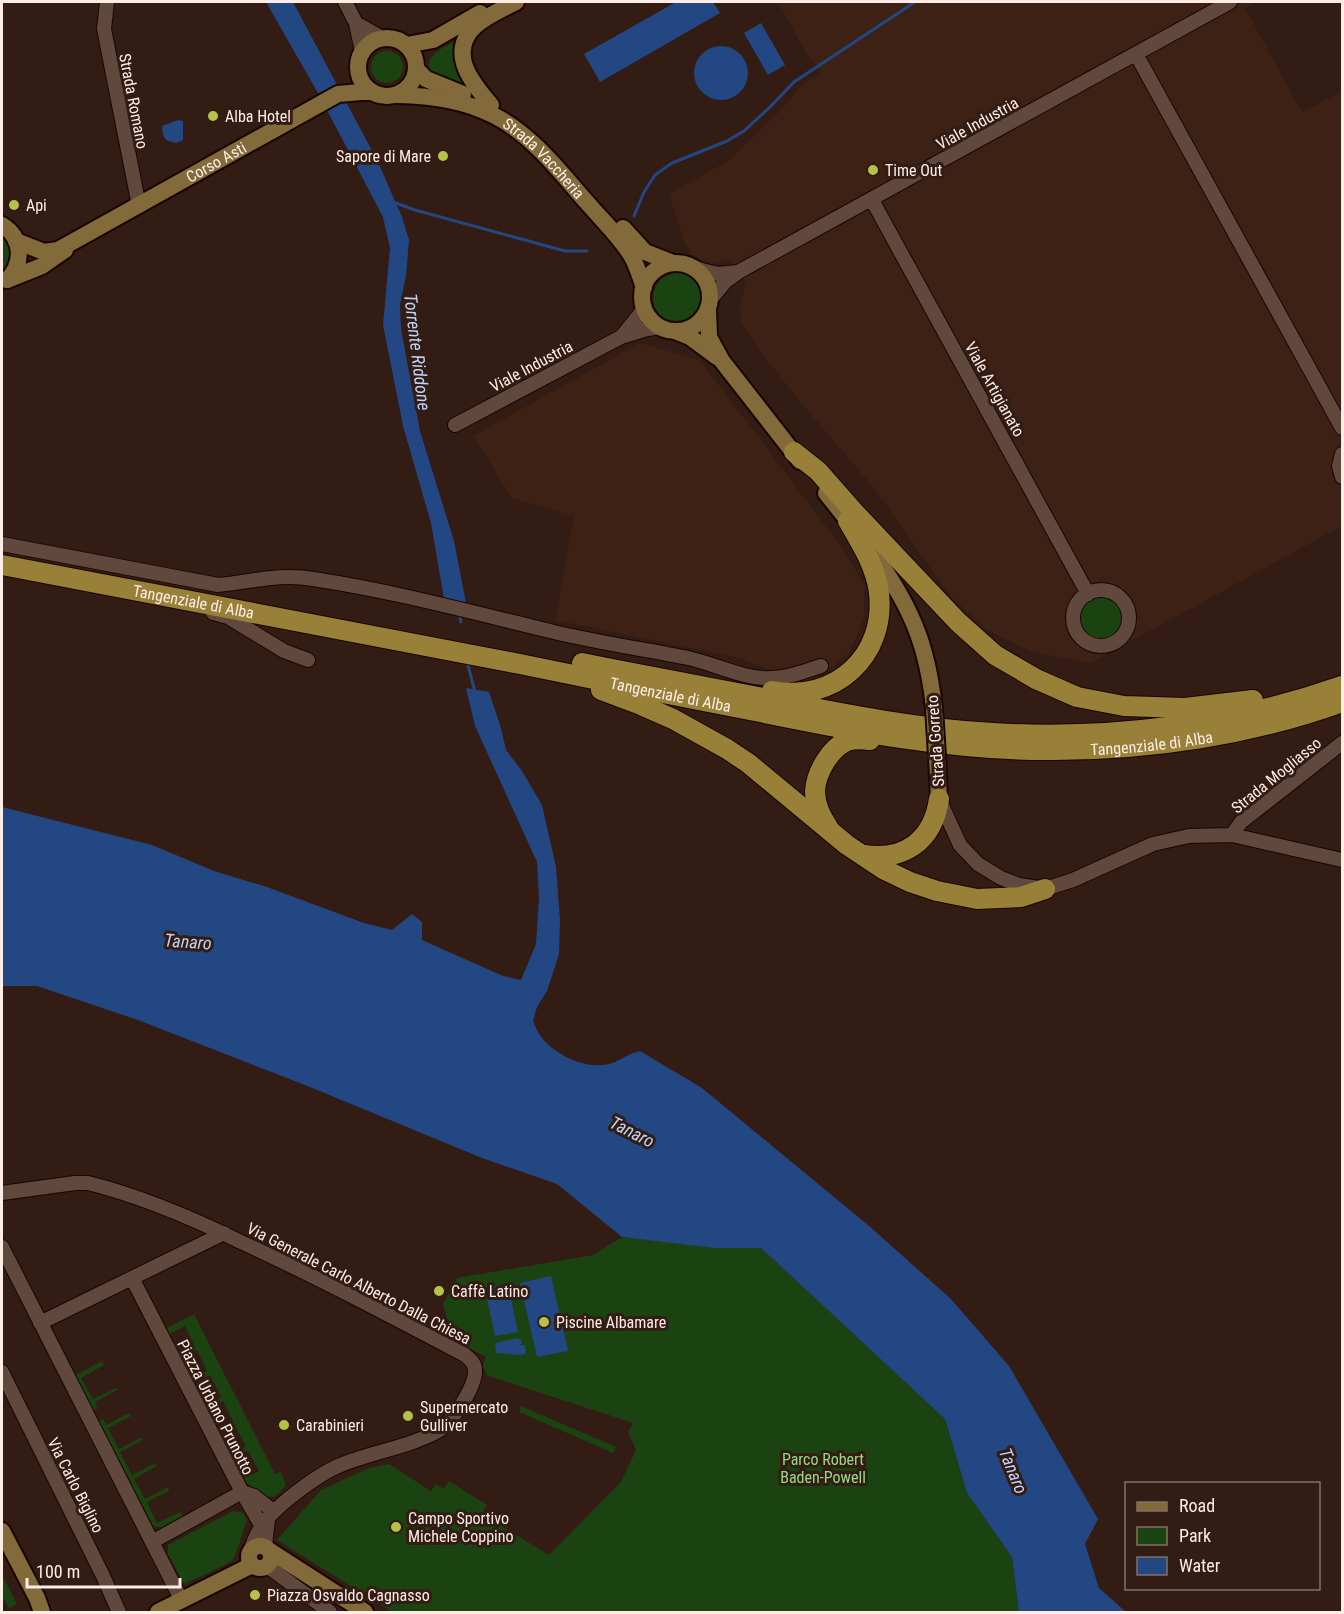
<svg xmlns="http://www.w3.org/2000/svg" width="1344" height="1614" font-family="'Roboto Condensed',sans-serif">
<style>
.built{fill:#3d2114}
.green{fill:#1b4311}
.water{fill:#234782}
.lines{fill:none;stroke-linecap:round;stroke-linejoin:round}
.stream{stroke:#234782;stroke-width:3}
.minor-casing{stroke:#190601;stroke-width:16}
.major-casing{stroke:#190601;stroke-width:20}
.highway-casing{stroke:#190601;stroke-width:22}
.minor{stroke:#61483d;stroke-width:14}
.major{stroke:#836a3b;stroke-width:16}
.highway{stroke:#998039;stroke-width:20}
.major-bridge-casing{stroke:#190601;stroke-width:20;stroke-linecap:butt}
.major-bridge{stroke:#836a3b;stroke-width:16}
.poi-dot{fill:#b6c148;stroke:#321c13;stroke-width:2}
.labels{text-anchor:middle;stroke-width:6;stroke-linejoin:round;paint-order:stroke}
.street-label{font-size:16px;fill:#fdede6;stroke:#321c13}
.poi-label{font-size:16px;fill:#fdede6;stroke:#321c13;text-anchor:start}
.park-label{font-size:16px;fill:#95db84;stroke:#321c13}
.water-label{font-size:18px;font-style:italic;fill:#bed4f8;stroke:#321c13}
</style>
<rect width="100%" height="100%" fill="#321c13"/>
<path class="built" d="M 778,2 L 1255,2 L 1245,8 L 1302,112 L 1342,91 L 1342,526 L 1091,663 L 1032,652 L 987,630 L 952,598 L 874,488 L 796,397 L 757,347 L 741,322 L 740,303 L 746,284 L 730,259 L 712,263 L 695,257 L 685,244 L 669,194 L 728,161 L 780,111 L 803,84 L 822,72 L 807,55 Z
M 640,343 L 700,360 L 837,541 L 864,584 L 864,616 L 856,638 L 849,653 L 829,670 L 807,682 L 734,657 L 555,620 L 574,516 L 512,498 L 473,436 Z"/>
<path class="green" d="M 451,43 L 460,46 L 474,90 L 430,72 C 425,57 439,50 451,43 Z
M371 67a16 16 0 1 1 32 0a16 16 0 1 1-32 0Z
M 2,232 C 17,251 16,258 2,277 Z
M653 298a25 25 0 1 1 50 0a25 25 0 1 1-50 0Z
M1077 619a25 25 0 1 1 50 0a25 25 0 1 1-50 0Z
M 622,1237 L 761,1248 L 945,1419 L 967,1493 L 1012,1557 L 1019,1612 L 392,1612 L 277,1540 L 321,1490 L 369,1468 L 389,1464 L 431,1491 L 436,1484 L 444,1489 L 449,1481 L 487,1505 L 482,1514 L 549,1555 L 621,1482 L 636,1450 L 628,1432 L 633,1423 L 486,1375 L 483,1365 L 486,1357 L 453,1339 L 443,1304 L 457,1278 L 593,1255 Z
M 194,1314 L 275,1474 L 281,1472 L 286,1486 L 274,1497 L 263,1496 L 242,1479 L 259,1471 L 248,1451 L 231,1459 L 229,1455 L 246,1446 L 235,1426 L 219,1433 L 217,1429 L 233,1421 L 223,1401 L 206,1409 L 204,1405 L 221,1397 L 210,1375 L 193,1384 L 191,1380 L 207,1371 L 197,1350 L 178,1358 L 176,1354 L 194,1345 L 185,1326 L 166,1336 L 163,1330 Z
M 102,1361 L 104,1365 L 81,1378 L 93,1399 L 116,1388 L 117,1390 L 95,1402 L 97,1408 L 93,1411 L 74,1376 Z
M 521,1406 L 616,1447 L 613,1453 L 519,1412 Z
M 129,1413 L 131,1416 L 108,1428 L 119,1449 L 142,1437 L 143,1440 L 120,1452 L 132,1475 L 155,1463 L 157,1466 L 134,1479 L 145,1499 L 168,1487 L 169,1491 L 147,1502 L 157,1523 L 180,1512 L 183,1516 L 162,1527 L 155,1527 L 152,1524 L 99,1421 L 103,1419 L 106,1425 Z
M 233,1511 L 243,1513 L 247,1520 L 235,1556 L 231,1562 L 184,1584 L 168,1554 L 168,1545 Z
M 2,1575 L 17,1604 L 9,1608 L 3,1598 L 2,1598 Z"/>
<path class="water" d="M 266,2 L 293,2 L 378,162 L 402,217 L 409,240 L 406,276 L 400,305 L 401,329 L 420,431 L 454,541 L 466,603 L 444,599 L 431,523 L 403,426 L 383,325 L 390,248 L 383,217 L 318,93 Z
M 676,2 L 713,2 L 720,13 L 600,82 L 584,54 Z
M 761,23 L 785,65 L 768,75 L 744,33 Z
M694 73a27 27 0 1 1 54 0a27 27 0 1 1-54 0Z
M 178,120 L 183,121 L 183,140 L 176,143 L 166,140 L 163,135 L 162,126 Z
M 466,688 L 489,692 L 501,728 L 506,750 L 522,771 L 542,805 L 556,867 L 560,920 L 559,954 L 547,991 L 537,1007 L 533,1021 C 535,1026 538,1033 542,1038 C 558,1057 590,1072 615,1062 C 624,1058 630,1053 640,1051 L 702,1088 L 868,1225 L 951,1299 L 1009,1366 L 1098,1519 L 1085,1544 L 1099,1588 L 1126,1612 L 1019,1612 L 1012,1557 L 967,1493 L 945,1419 L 761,1248 L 715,1248 L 622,1237 L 557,1184 L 482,1158 L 310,1087 L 138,1020 L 37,986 L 2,986 L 2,807 L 152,845 L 214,871 L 267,887 L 364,923 L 392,930 L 412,914 L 422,922 L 422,940 L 503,976 L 521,980 L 536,944 L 539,897 L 537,862 L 475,726 Z
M 551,1276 L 568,1351 L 537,1357 L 520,1283 Z
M 508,1284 L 518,1332 L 495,1336 L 485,1289 Z
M 518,1338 L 522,1341 L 521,1344 L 517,1345 L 525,1345 L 526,1353 L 522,1355 L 496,1353 L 495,1343 Z"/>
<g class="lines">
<path class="stream" d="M 393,202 L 415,210 L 565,251 L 587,251
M 634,216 L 644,192 L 655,175 L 672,163 L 727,141 L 744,131 L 770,107 L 794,82 L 915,2
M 459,614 L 461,622
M 468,665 L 475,692"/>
<g class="minor-casing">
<path id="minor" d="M 107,2 L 104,29 L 139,206
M 345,2 L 356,23 L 362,52
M 356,23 L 382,38
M 1136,54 L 1342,428
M 872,200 L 1088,594
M 694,268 L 718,274 L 738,272
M 710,300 L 726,281 L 740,271 L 1230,2
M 623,335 L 644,309
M 455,425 L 621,337 L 647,329 L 661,327
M 1342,454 L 1339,466 L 1342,477
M 2,544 L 218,585 C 252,582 279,573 313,579 C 393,591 471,612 550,631 C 595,642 642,649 688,658 C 716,664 744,680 772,678 C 789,678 805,671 821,666
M1073 618a28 28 0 1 1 56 0a28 28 0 1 1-56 0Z
M 213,613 L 228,617 L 284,651 L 308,660
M 939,799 L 960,845 L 978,864 L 1001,878 L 1019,885 L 1045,889 L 1073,880 L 1153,844 L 1189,836 L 1232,835 L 1342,860
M 1232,835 L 1241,822 L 1342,743
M 2,1193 L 75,1183 L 88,1183 C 141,1196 192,1218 241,1242 C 317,1277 391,1316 465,1355 C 470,1359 475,1363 475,1370 C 476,1386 452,1423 438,1431 C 407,1448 370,1452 338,1466 C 320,1474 303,1487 288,1499 C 270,1514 257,1527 251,1550
M 2,1247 L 182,1601
M 132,1278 L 242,1492 L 261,1525
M 40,1323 L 224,1233
M 2,1372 L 103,1576 L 119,1612
M 242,1492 L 254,1496 L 273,1511
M 152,1542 L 242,1492
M 265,1546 L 268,1519
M 267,1566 L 330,1612"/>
</g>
<g class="major-casing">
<g id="major">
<circle cx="387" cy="67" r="29"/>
<path d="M 407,45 L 433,40 L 480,13"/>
<path d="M 417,70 L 426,79 L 463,94"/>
<path id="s1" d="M 398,95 C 432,96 464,100 495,116 C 534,136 563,176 591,207 C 605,223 621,238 632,257 C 637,266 640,277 644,287"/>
<path d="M 491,105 C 472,83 447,53 475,26 C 486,16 502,9 516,2"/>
<path d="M 2,225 C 23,238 24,263 7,280"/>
<path d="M 623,228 L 645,252 L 673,263"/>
<path id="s2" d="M 16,241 L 44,252 L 58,250 L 338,94 L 361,92 L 372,92"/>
<circle cx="676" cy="297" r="34"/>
<path d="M 7,280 L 42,266 L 65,250"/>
<path d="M 708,309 L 709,337 L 722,361 L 800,461"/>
<path d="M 675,331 L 690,337 L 717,357"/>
<path d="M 826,493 C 864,541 908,592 924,653 C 929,671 932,689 934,708"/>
<path d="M 937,756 L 939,799"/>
<path d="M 2,1531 L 37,1598 L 42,1612"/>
<circle cx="260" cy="1557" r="11"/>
<path d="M 270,1551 L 365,1612"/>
<path d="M 158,1612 L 252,1565"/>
</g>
</g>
<g class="highway-casing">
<g id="highway">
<path d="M 794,452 L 818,471 L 855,513 L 958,622 L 995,655 L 1036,679 L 1077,697 L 1124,706 L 1185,708 L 1253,700"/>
<path id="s3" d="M 2,565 C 174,598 347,630 520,664 C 598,680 676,696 755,711 C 853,731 953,751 1053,750 C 1150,750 1251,735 1342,702"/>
<path d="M 582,663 C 647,676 712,688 778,701 C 849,715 921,729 993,733 C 1111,740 1231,725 1342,686"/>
<path d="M 601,690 L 641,705 L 673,719 L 727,749 L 748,763 L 847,845 L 883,869 L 910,882 L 937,891 L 977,899 L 1021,897 L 1045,889"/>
<path d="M 772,691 C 835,703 886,656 879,593 C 876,567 861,543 848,521"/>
<path d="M 828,827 C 821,816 815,805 815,791 C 816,773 830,748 847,741 C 855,738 863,739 870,740"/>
<path d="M 864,855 C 904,861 933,841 939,799"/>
</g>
</g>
<use href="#minor" class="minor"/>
<use href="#major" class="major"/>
<use href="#highway" class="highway"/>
<g class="major-bridge-casing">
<path id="major-bridge" d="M 934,708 L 937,756"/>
</g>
<use href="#major-bridge" class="major-bridge"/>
</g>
<g class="poi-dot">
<circle cx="213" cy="116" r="6"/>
<circle cx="443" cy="156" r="6"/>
<circle cx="873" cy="170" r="6"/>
<circle cx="14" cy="205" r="6"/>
<circle cx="439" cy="1291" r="6"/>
<circle cx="544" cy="1322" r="6"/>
<circle cx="408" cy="1416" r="6"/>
<circle cx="284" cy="1425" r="6"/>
<circle cx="396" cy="1527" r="6"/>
<circle cx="255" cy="1595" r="6"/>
</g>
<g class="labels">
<g class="street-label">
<text transform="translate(134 101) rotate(79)" y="6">Strada Romano</text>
<text transform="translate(977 123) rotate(-29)" y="6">Viale Industria</text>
<text dy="6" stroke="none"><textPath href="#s1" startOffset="165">Strada Vaccheria</textPath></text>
<text dy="6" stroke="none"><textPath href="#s2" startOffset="225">Corso Asti</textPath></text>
<text transform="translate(531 366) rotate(-28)" y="6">Viale Industria</text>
<text transform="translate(995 389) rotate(61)" y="6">Viale Artigianato</text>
<text dy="6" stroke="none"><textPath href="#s3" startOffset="195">Tangenziale di Alba</textPath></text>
<text dy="6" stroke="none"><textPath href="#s3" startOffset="681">Tangenziale di Alba</textPath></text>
<text transform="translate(935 741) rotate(-94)" y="6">Strada Gorreto</text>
<text dy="6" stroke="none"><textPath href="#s3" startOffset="1167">Tangenziale di Alba</textPath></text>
<text transform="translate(1276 775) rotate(-39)" y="6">Strada Mogliasso</text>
<text transform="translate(359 1283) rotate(27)" y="6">Via Generale Carlo Alberto Dalla Chiesa</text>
<text transform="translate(216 1407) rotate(63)" y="6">Piazza Urbano Prunotto</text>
<text transform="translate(76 1485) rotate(63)" y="6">Via Carlo Biglino</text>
</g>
<g class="poi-label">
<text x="225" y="122">Alba Hotel</text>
<text x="431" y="162" text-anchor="end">Sapore di Mare</text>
<text x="885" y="176">Time Out</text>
<text x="26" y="211">Api</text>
<text x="451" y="1297">Caffè Latino</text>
<text x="556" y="1328">Piscine Albamare</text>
<text x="420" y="1413">Supermercato<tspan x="420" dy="18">Gulliver</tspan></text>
<text x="296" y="1431">Carabinieri</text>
<text x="408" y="1524">Campo Sportivo<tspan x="408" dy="18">Michele Coppino</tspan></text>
<text x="267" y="1601">Piazza Osvaldo Cagnasso</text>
</g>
<g class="park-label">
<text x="823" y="1465">Parco Robert<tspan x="823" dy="18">Baden-Powell</tspan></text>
</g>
<g class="water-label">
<text transform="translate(417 352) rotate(83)" y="6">Torrente Riddone</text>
<text transform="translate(188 942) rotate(4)" y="6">Tanaro</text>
<text transform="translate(632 1132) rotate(27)" y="6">Tanaro</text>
<text transform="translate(1013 1471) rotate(68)" y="6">Tanaro</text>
</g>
</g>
<rect width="1344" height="1614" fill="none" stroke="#fdede6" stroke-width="6"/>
<rect x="1125" y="1482" width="195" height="108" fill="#321c13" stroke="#837067" stroke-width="1.5"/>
<rect x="1137" y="1502" width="30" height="9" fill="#836a3b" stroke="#837067" stroke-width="1.5"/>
<text x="1179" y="1512" font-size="18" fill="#fdede6">Road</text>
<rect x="1137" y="1527" width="30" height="18" fill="#1b4311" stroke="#837067" stroke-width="1.5"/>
<text x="1179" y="1542" font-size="18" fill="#fdede6">Park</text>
<rect x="1137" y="1557" width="30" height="18" fill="#234782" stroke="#837067" stroke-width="1.5"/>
<text x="1179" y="1572" font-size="18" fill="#fdede6">Water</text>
<path d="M27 1578v9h153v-9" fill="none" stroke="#fdede6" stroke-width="3"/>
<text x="36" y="1578" font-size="18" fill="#fdede6" stroke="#321c13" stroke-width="4.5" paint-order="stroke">100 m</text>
</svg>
